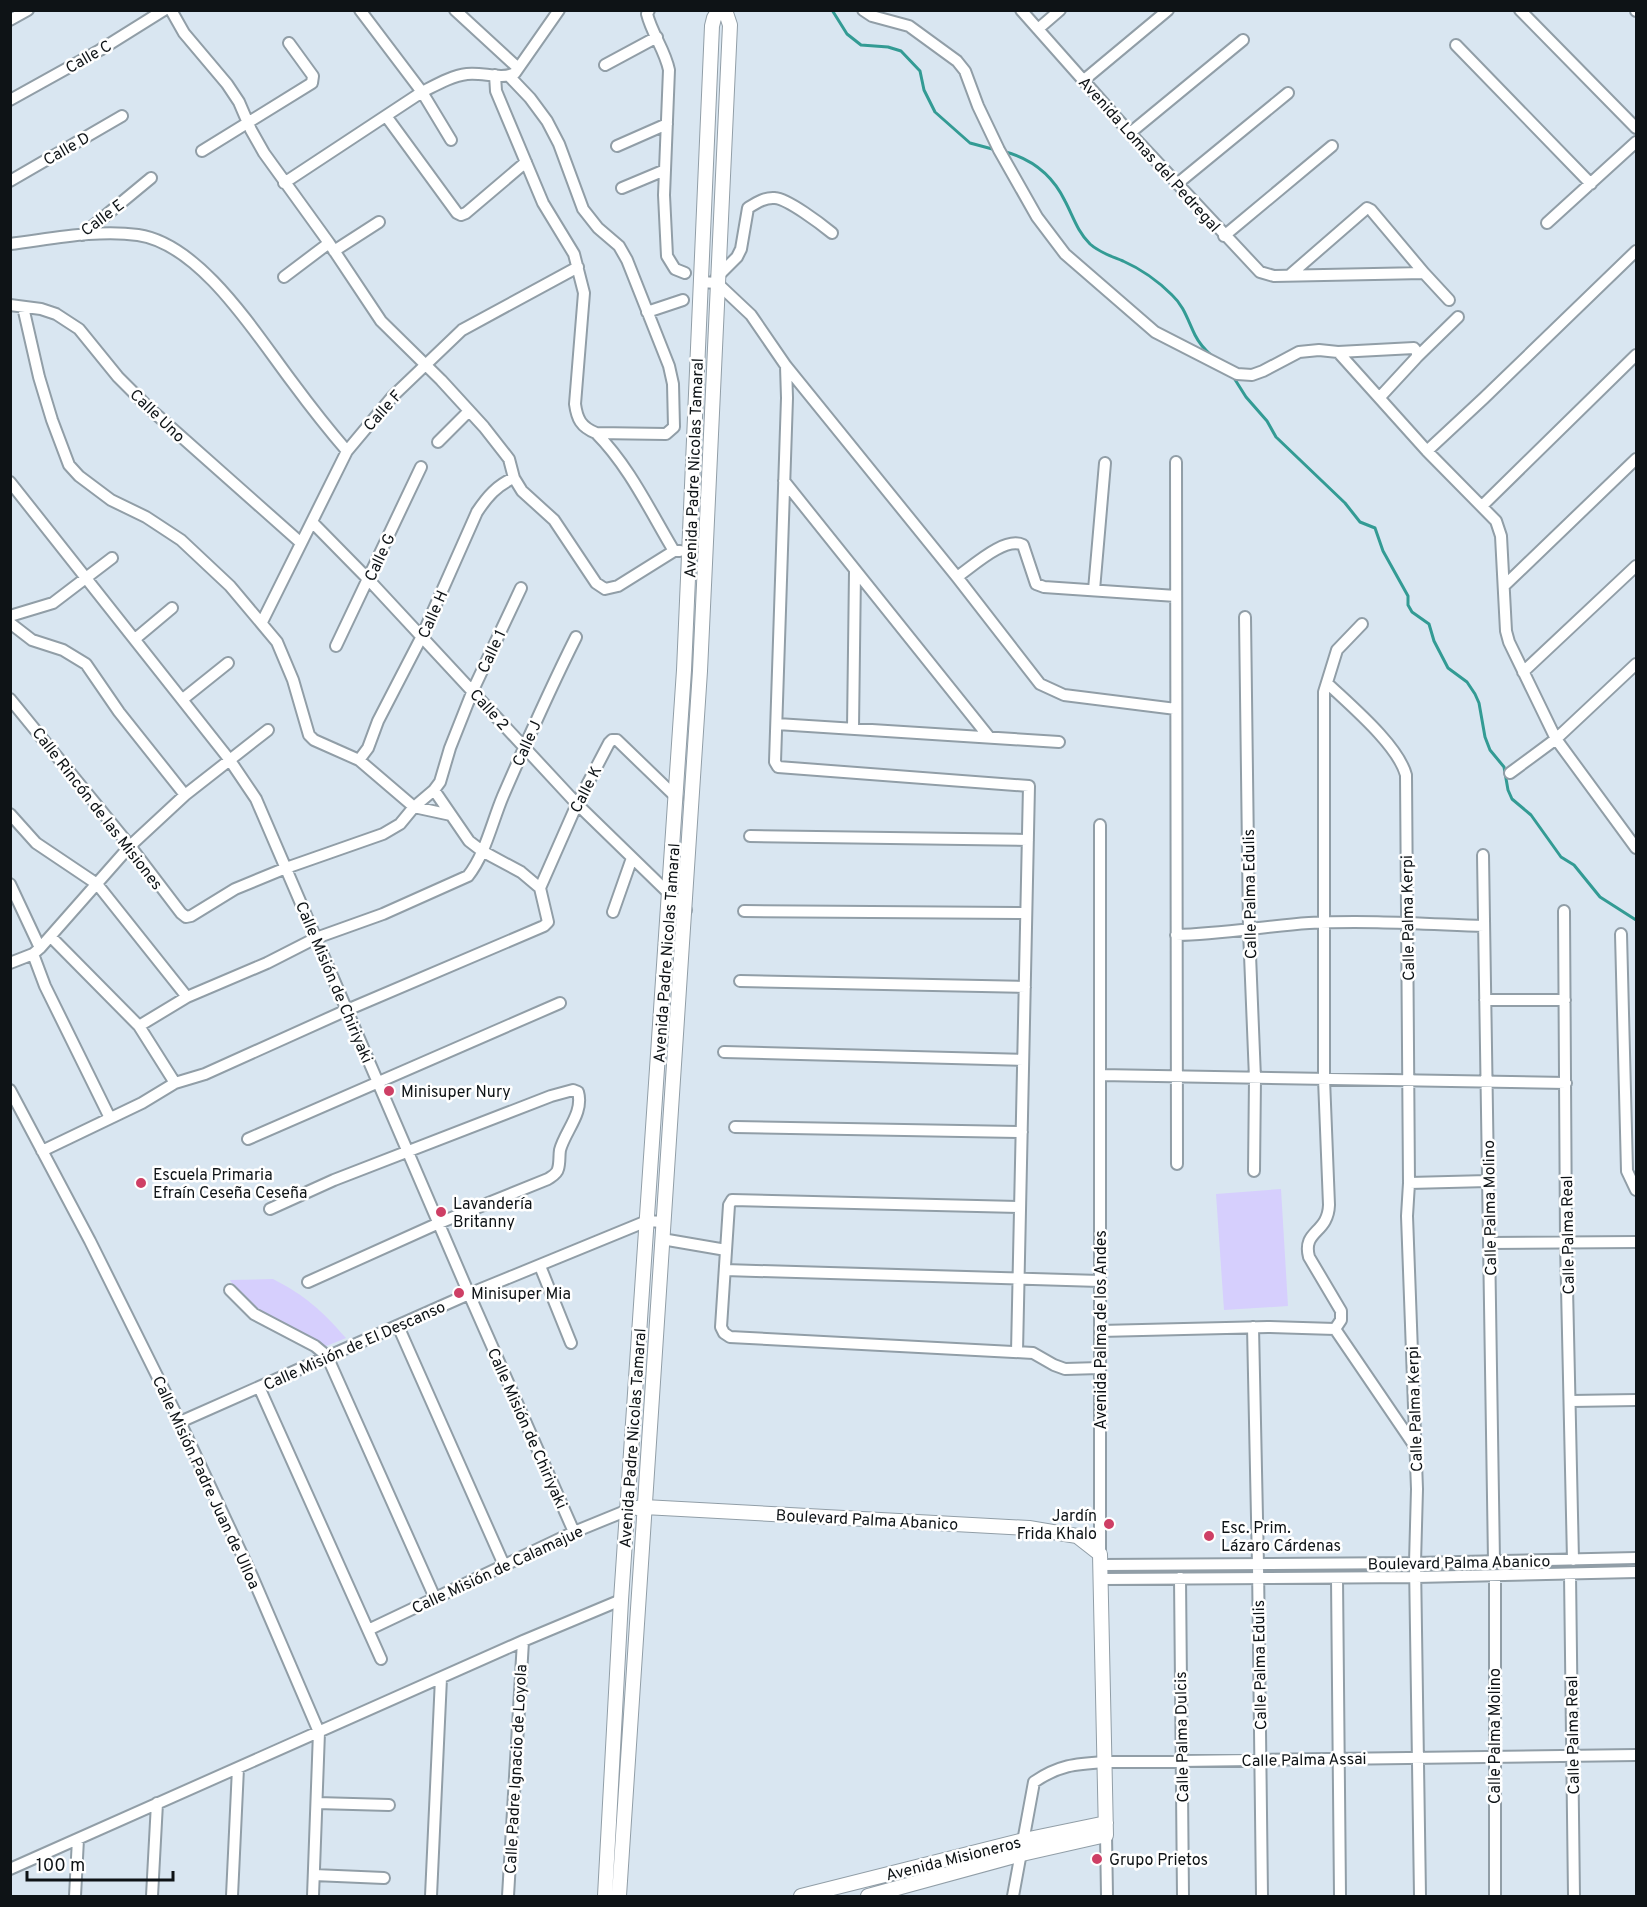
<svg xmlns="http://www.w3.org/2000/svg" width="1647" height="1907" font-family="Overpass,sans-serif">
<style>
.green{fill:#d6cffd}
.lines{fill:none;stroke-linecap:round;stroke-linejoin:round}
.stream{stroke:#339b94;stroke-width:3}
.street-casing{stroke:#919ea7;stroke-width:14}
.secondary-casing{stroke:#919ea7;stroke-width:16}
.street{stroke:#fff;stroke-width:10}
.secondary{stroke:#fff;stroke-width:14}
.poi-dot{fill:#ce3f65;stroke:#fff;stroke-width:2}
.labels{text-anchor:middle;stroke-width:5;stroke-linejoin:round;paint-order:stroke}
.street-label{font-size:16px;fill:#0e1316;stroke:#fff}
.poi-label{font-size:16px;fill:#0e1316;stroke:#fff;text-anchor:start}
</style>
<rect width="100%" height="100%" fill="#d9e6f1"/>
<path class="green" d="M 1281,1189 L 1288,1306 L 1224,1310 L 1216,1194 Z
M 273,1279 C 306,1296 321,1310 346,1338 L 324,1347 L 256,1311 L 241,1298 L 230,1280 Z"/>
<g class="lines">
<path class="stream" d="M 832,10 L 847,34 L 861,45 L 888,47 L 901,51 L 920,71 L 924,90 L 935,112 L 970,143 L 996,150
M 1002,151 C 1031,158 1052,174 1065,201 C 1073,216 1077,231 1090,244 C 1100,253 1111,256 1123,261 C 1141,269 1158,281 1172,295 C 1184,306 1188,321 1195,335 C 1199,343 1205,350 1212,356
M 1234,378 L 1246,397 L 1267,421 L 1276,437 L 1345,503 L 1360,522 L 1375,528 L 1383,551 L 1408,596 L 1408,605 L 1412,612 L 1429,624 L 1434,641 L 1448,668 L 1467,682 L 1475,694 L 1479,703 L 1485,737 L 1490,750 L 1504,767 L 1508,790 L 1512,799 L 1531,815 L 1561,857 L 1574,865 L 1600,897 L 1636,920"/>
<g class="street-casing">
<path id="street" d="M 171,10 L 184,33 L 227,84 L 239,102 L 251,130 L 264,153 L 329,243 L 381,321 L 441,380 L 484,427 L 509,459 L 514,478 L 522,491 L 554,520 L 596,583 L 605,589 L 618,586 L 674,551
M 360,10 L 422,92 L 451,140
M 455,10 L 518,68
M 649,10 L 647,14 C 652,34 665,50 669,70 L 664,195 L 667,256 L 675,269 L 685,273
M 863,10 L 872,16 L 909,26 L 957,61 L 965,71 L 978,106 L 999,150 L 1037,217 L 1065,254 L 1155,332 L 1237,374 L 1252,375 L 1263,371 L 1299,352 L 1319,350 L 1338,352 L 1414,348 L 1417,352 L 1417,357 L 1380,397
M 1021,10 L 1130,133 L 1260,272 L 1274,276 L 1424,273 L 1371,210 L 1367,208 L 1291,274
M 1520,10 L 1636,128
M 1636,10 L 1636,11
M 10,20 L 28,10
M 1038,29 L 1060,10
M 1456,45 L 1591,184
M 605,65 L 657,37
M 495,75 L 496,91 L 543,203 L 574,254 L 584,293 L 575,404 C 577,419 581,427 596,433 L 666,434 L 674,427 L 673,384 L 669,366 L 627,260 L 619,246 L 598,228 L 583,209 L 559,144 L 547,121 L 530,98 L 509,76
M 1084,80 L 1168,10
M 10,100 L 100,50 L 164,10
M 386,116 L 457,213 L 461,215 L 466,213 L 526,162
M 1130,133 L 1243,40
M 617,146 L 667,124
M 202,151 L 312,83 L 313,76 L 289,43
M 10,181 L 122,116
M 284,183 L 422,92 C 436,85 451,76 467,74 C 483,72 501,80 515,73 L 559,10
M 1177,184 L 1288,93
M 622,188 L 665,170
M 1547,223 L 1636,142
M 82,235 L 151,178
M 1224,236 L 1332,146
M 10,244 C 51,239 97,229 138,235 C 201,244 257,336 293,383 C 310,406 328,429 347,451
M 334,251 L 379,222
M 1424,273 L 1449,300
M 284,277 L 329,243
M 717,277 L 737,257 L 741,249 L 748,208 C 756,203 765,197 775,198 C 788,199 821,224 832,233
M 701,282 L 717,283 L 751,315 L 786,366 L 957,577 L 1040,684 L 1064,695 L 1176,709
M 10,305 L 41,309 L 56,314 L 79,329 L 118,377 L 149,408 L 301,543
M 23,307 L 39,377 L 52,420 L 69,465 L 79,476 L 111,500 L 146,517 L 181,540 L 230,586 L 277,642 L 293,680 L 309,735 L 314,740 L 359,760 L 414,807 L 451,815
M 647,312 L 683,300
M 1338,352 L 1427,451 L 1496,521 L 1501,536 L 1506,631 L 1509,642 L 1556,739 L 1636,848
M 1417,357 L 1458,317
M 786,366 L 787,398 L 775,762 L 778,767 L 1029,786 L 1017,1352
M 596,433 C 629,466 650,511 674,551 L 680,551
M 438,442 L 469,411
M 1427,451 L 1484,398 L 1636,251
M 1176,462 L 1177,1164
M 784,481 L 989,737
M 10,482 L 229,759 L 256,799 L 469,1294 L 574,1532
M 1482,506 L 1636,355
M 312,522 L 368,579 L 577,804 L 686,910
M 957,577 C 973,566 1005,536 1023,545 L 1036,584 L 1044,587 L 1176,596
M 1505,585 L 1636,459
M 1094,590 L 1105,463
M 10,616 L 53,603 L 112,558
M 1245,617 L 1249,930 L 1255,1078 L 1254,1171
M 262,622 L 347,451 L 393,396 L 462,330 L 578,267
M 10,623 L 32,640 L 63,650 L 86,664 L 119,712 L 185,795
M 135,639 L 172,608
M 336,646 L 421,467
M 1523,672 L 1636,566
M 1327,683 C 1350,705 1398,745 1406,775 L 1409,1183 L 1407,1216 L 1417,1489 L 1415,1563 L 1420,1896
M 10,699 L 130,846 L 181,913 L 186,917 L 191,916 L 235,889 L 286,868 L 383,834 L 400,824 L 414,807 L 434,790 L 440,782 L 450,748 L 473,690 L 521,588
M 183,699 L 228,663
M 777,724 L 1059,742
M 853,728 L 855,571
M 359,760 L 368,748 L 378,721 L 422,636 L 477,512 C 487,497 497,485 514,478
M 1510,773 L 1556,739 L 1636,664
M 434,790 L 469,841 L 482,851 L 521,872 L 540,888
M 10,814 L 36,843 L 97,884 L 187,997
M 1100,825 L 1100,1554
M 750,836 L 1028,840
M 1483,855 L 1494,1561
M 10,884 L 40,948
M 744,911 L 1026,913
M 1564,911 L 1566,1242 L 1573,1560
M 613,912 L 632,858
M 1621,934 L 1627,1171 L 1636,1190
M 1176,935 C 1221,934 1265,926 1309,923 C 1368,920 1426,924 1484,926
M 51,937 L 139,1026 L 175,1083
M 33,954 L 45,986 L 110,1118
M 10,963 L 33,954 L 40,948 L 130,846 L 185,795 L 268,730
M 740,981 L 1025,987
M 1485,1000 L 1565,1000
M 139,1026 L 187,997 L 267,963 L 316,938 L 383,914 L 468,876 C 485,855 492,822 503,796 C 526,743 550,689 576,637
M 724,1052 L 1023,1060
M 1100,1075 L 1566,1083
M 10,1090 L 90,1241 L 180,1422 L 252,1576 L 319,1732 L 313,1896
M 735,1127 L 1022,1132
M 248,1139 L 560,1003
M 42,1151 L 142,1103 L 175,1083 L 205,1074 L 347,1010 L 544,926 L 548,922 L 540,888 L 577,804 L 609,743 L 612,740 L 617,740 L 677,798
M 1409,1183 L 1488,1181
M 1020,1207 L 732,1200 L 729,1205 L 721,1327 L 724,1333 L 730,1337 L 1033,1353 L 1054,1365 L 1065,1369 L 1100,1368
M 270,1209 L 334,1180 L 551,1096 L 573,1090 L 578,1092 C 584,1113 565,1131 560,1150 C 559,1156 560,1163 558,1169 C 557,1174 552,1176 548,1179 L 439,1223 L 308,1282
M 662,1239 L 726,1250
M 1489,1243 L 1636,1242
M 540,1266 L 571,1343
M 725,1270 L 1100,1281
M 230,1290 L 254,1314 L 315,1346 L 327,1356 L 435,1598
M 398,1326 L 504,1565
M 1253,1327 L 1258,1565 L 1262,1896
M 1335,1329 L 1341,1320 L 1341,1311 L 1309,1257 C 1302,1230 1328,1234 1329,1205 L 1324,1079 L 1324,692 L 1337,650 L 1362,624
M 1335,1329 L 1416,1448
M 1100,1331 L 1268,1327 L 1335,1329
M 259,1387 L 381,1659
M 1571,1401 L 1636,1400
M 180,1422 L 469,1294 L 647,1221 L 663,1222
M 1101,1565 L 1415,1563 L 1636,1558
M 1570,1574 L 1574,1896
M 1495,1576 L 1495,1896
M 1180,1578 L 1183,1896
M 1337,1578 L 1340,1896
M 1102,1579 L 1416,1577 L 1636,1572
M 368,1630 L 574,1532 L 628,1510
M 317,1803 L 389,1805
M 1106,1835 L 1107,1896
M 10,1869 L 523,1641 L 621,1600
M 314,1875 L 384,1878
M 75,1896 L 78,1839
M 152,1896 L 157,1803
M 232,1896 L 238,1768
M 431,1896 L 441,1678
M 508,1896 L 523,1641
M 1013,1896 L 1034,1782 C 1059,1765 1075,1764 1105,1762 L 1636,1755"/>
</g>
<g class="secondary-casing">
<path id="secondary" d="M 637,1508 L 644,1507 L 1029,1528 L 1077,1536 L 1100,1554 L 1106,1835 L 1022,1854 L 868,1896
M 605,1896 L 621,1600 L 684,670 L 712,26 L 714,18 L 719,10
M 619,1896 L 700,671 L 730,25 L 725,10
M 801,1896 L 1024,1840 L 1106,1823"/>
</g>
<use href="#street" class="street"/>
<use href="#secondary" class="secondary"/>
</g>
<g class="poi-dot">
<circle cx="389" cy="1091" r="6"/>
<circle cx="141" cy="1183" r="6"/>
<circle cx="441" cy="1212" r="6"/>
<circle cx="459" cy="1293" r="6"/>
<circle cx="1109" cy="1524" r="6"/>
<circle cx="1209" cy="1536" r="6"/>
<circle cx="1097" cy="1859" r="6"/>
</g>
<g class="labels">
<g class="street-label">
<text transform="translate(88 56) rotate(-30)" y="6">Calle C</text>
<text transform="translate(66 148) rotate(-30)" y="6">Calle D</text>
<text transform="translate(1150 154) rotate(48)" y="6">Avenida Lomas del Pedregal</text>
<text transform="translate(102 217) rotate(-37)" y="6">Calle E</text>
<text transform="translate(382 410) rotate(-48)" y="6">Calle F</text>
<text transform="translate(158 415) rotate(44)" y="6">Calle Uno</text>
<text transform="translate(693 468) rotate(-88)" y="6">Avenida Padre Nicolas Tamaral</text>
<text transform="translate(379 557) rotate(-65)" y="6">Calle G</text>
<text transform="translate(432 614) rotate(-66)" y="6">Calle H</text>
<text transform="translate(491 651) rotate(-65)" y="6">Calle 1</text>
<text transform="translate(490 709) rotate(48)" y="6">Calle 2</text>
<text transform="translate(526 743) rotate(-66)" y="6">Calle J</text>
<text transform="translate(585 789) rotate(-63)" y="6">Calle K</text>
<text transform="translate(98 808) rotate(52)" y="6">Calle Rincón de las Misiones</text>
<text transform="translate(1249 894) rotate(-91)" y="6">Calle Palma Edulis</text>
<text transform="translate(1407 918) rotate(-91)" y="6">Calle Palma Kerpi</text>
<text transform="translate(666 953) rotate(-86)" y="6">Avenida Padre Nicolas Tamaral</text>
<text transform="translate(335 982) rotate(67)" y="6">Calle Misión de Chiriyaki</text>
<text transform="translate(1489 1208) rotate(-91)" y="6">Calle Palma Molino</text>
<text transform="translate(1567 1235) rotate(-91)" y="6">Calle Palma Real</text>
<text transform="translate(1100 1330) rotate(-90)" y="6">Avenida Palma de los Andes</text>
<text transform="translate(354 1345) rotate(-24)" y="6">Calle Misión de El Descanso</text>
<text transform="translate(1414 1409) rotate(-92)" y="6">Calle Palma Kerpi</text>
<text transform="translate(528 1428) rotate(66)" y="6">Calle Misión de Chiriyaki</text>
<text transform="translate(632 1438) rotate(-86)" y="6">Avenida Padre Nicolas Tamaral</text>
<text transform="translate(207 1482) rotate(65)" y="6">Calle Misión Padre Juan de Ulloa</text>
<text transform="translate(867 1519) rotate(3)" y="6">Boulevard Palma Abanico</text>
<text transform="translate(1459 1562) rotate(-1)" y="6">Boulevard Palma Abanico</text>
<text transform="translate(497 1569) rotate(-25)" y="6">Calle Misión de Calamajue</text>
<text transform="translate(1259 1665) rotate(-91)" y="6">Calle Palma Edulis</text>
<text transform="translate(1572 1735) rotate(-91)" y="6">Calle Palma Real</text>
<text transform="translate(1494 1736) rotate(-90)" y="6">Calle Palma Molino</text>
<text transform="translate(1181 1737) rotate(-91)" y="6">Calle Palma Dulcis</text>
<text transform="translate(1304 1759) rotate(-1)" y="6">Calle Palma Assai</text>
<text transform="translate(515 1769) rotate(-87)" y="6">Calle Padre Ignacio de Loyola</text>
<text transform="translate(953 1858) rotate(-14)" y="6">Avenida Misioneros</text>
</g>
<g class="poi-label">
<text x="401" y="1097">Minisuper Nury</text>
<text x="153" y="1180">Escuela Primaria<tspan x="153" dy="18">Efraín Ceseña Ceseña</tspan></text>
<text x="453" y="1209">Lavandería<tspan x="453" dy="18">Britanny</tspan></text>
<text x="471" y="1299">Minisuper Mia</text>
<text x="1097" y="1521" text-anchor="end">Jardín<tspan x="1097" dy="18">Frida Khalo</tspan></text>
<text x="1221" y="1533">Esc. Prim.<tspan x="1221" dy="18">Lázaro Cárdenas</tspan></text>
<text x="1109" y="1865">Grupo Prietos</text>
</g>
</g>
<rect width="1647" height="1907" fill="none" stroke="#0e1316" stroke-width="24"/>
<path d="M27 1871v9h146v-9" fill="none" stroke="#0e1316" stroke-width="3"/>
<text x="36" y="1871" font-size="18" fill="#0e1316" stroke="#ffffff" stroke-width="4.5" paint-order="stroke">100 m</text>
</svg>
